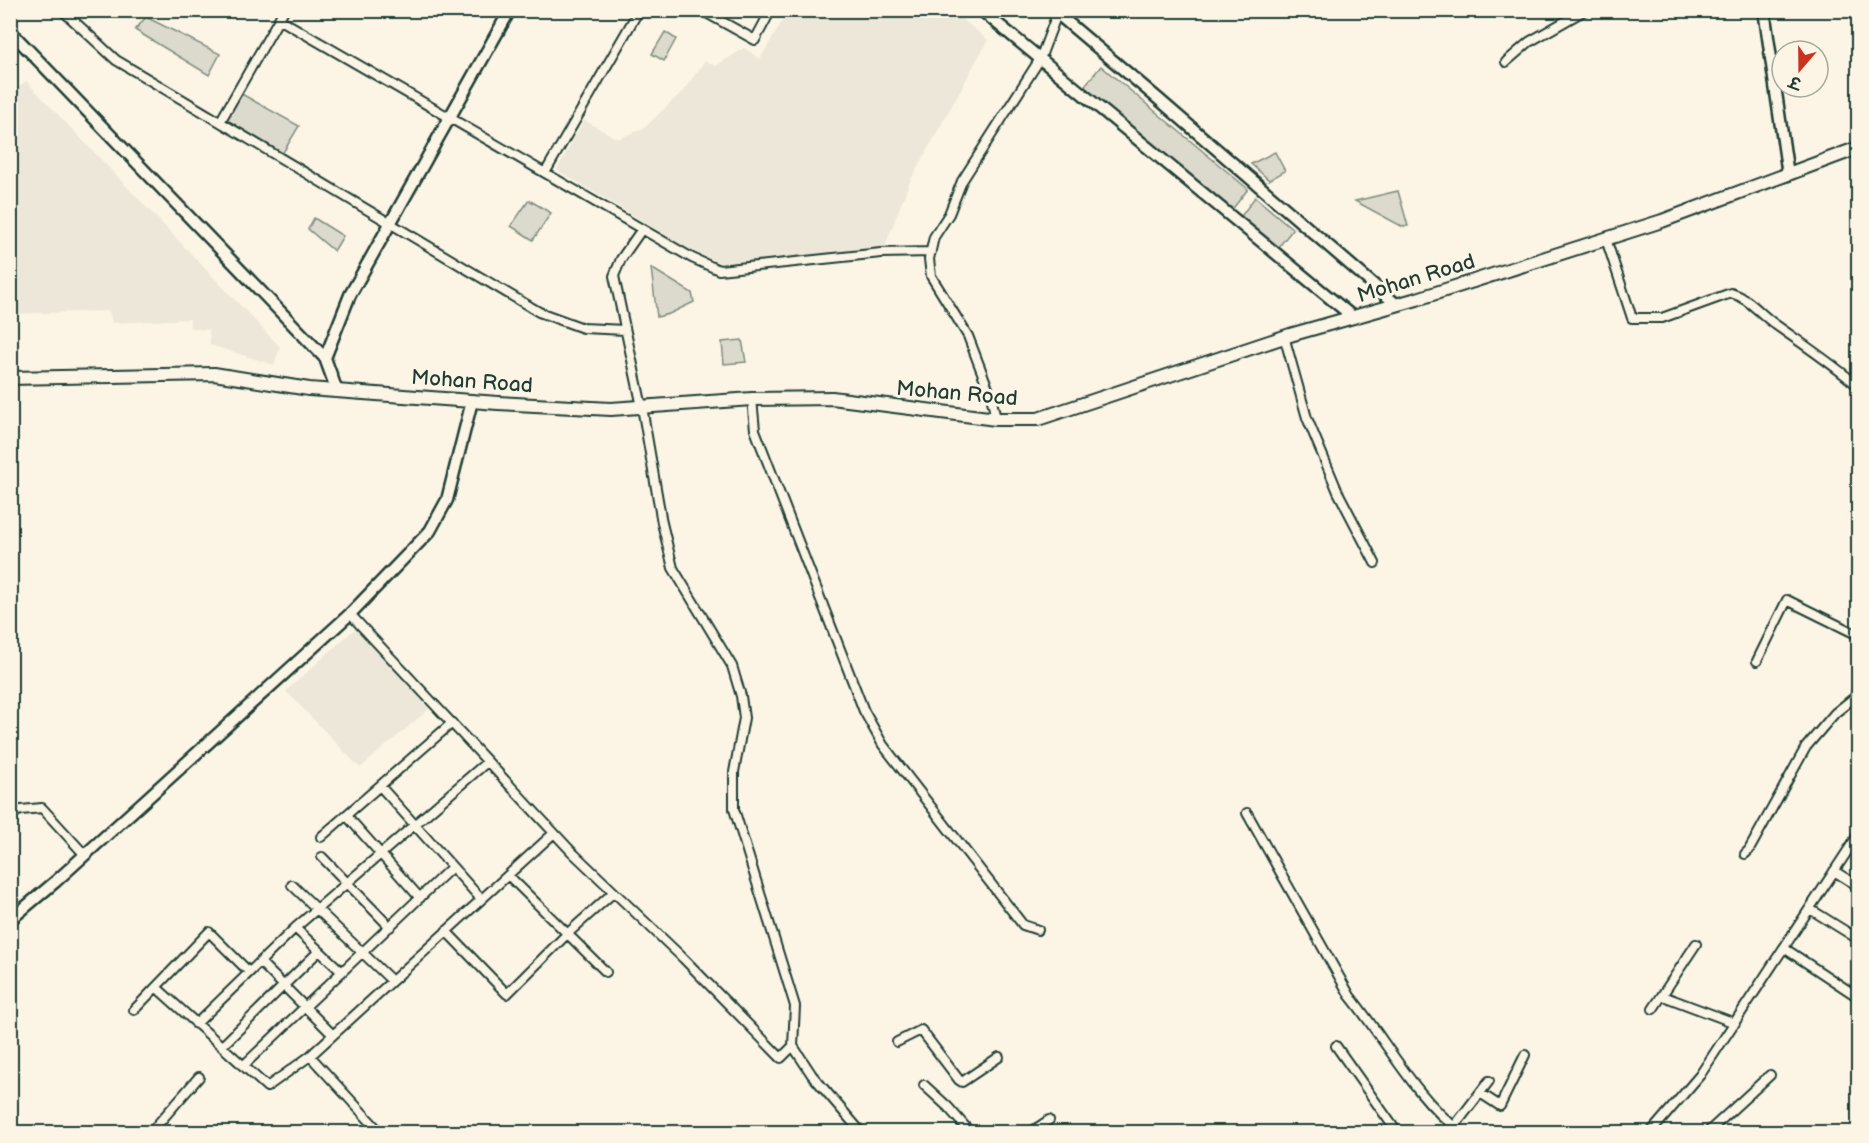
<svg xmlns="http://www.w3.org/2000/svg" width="1869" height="1143" font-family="'Balsamiq Sans','Playpen Sans Deva',sans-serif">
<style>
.built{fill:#ece7d8}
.green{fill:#dcdacc;stroke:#7e8c80;stroke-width:1.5}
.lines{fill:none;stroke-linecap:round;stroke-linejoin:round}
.street-casing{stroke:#1f3d34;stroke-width:12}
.secondary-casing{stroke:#1f3d34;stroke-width:15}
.primary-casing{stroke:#1f3d34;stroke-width:16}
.street{stroke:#fcf5e5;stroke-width:8}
.secondary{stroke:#fcf5e5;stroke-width:10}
.primary{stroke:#fcf5e5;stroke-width:12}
.labels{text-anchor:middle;stroke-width:6;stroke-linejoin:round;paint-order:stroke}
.street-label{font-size:21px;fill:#1f3d34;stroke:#fcf5e5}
</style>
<rect width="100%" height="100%" fill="#fcf5e5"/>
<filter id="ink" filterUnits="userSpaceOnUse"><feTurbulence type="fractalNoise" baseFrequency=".0167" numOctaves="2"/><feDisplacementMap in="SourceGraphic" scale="12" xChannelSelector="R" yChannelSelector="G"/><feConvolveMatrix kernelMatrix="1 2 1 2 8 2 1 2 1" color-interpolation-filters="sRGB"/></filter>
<g filter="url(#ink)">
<path class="built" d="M 789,10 L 952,11 L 988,40 L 909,183 L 884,249 L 722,263 L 698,254 L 557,170 L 584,120 L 618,139 L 644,128 L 683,91 L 705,61 L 716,66 L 744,48 L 760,59 Z
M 26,81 L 280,347 L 274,365 L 210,345 L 209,330 L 190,328 L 190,319 L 112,323 L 109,311 L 11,314 L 11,94 Z
M 356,628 L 429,709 L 360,768 L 286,691 Z"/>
<path class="green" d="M 146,17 L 220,54 L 209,75 L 135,30 Z
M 665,32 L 676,39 L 664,61 L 652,54 Z
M 1101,66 L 1248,189 L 1231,211 L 1082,89 Z
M 238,92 L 299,126 L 281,156 L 222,121 Z
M 1275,152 L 1285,171 L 1269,180 L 1251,164 Z
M 1398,191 L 1408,226 L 1403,227 L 1355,201 Z
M 1255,197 L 1293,229 L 1277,249 L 1239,219 Z
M 529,200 L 551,213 L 533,240 L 511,226 Z
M 314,218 L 343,236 L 334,251 L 308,229 Z
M 651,268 L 692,293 L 694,302 L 669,314 L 657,317 Z
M 742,340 L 746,362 L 724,364 L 722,342 Z"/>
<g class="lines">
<g class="street-casing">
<path id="street" d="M 62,10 L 116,60 L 539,312 L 583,328 L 625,330
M 701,10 L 755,40 L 771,10
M 279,19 L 692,258 L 719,270 L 881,253 L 931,252
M 1506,62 L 1529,42 L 1585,10
M 220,122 L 284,10
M 545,173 L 639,10
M 642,229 L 621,259 L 614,276 L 642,407 L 662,523 L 673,568 L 732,666 L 741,696 L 744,718 L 734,772 L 734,809 L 795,1006 L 793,1046 L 812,1075 L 861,1132
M 1606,239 L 1632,318 L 1662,318 L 1731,293 C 1749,298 1760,314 1776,325 C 1804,345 1832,363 1858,386
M 1284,336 L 1307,418 L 1338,492 L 1375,563
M 752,399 L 755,430 L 864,711 L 883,745 L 1023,925 L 1038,930
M 996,419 L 991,396 L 968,336 L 931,276 L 929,259 L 934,237 L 949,214 L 962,181 L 1040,59 L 1057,14
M 350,614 L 571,851 L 683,958 L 781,1058 L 793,1046
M 1757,661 L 1787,600 L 1858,635
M 1858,684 L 1855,697 L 1858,706
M 380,786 L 481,899
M 1247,813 L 1350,996 C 1385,1039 1416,1099 1461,1132
M 10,814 L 21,810 L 42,808 L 85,855
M 346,815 L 420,898
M 321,837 L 452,723
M 1745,854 L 1749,850 L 1806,747 L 1835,713 L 1855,697
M 322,857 L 390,927
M 1834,871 L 1858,886
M 508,875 L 606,972
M 292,885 L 392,981
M 1810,909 L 1858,939
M 295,928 L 342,972
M 446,931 L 507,994 L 567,934 L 614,892
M 1784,948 L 1858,997
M 260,962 L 333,1035
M 156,987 L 267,1087 L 310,1056 L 554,833
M 1663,996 L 1735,1023
M 1653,1009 L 1696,944
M 134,1010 L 209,932 L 249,972
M 196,1024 L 295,928 L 487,762
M 897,1042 L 921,1030 L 959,1080 L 962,1082 L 999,1057
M 222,1046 L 319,951
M 1336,1046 L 1397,1132
M 310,1056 L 380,1132
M 243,1066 L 452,867
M 924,1085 L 948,1107 L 969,1131
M 1480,1093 L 1500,1106 L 1525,1055
M 151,1132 L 199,1077
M 1031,1132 L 1049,1120
M 1450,1132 L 1489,1081
M 1651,1132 L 1700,1075 L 1858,835
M 1708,1132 L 1770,1075"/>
</g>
<g class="secondary-casing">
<path id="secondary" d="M 981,10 L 1353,317
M 1053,10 L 1156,97 L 1397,305
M 1764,10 L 1788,175
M 10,31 L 325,358 L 337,391
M 325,358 L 350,295 L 510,10
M 10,920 L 55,882 L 350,614 L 430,531 L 447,500 L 472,401"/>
</g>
<g class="primary-casing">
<path id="primary" d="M 10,378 L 214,374 L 309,389 L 498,403 L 611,409 L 752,399 L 832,398 L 996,419 L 1038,419 L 1290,335 L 1417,299 L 1662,221 L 1858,148"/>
</g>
<use href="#street" class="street"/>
<use href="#secondary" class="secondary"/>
<use href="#primary" class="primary"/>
</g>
</g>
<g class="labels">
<g class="street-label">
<text transform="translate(1416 278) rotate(-17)" y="7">Mohan Road</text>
<text transform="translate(472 381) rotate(4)" y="7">Mohan Road</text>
<text transform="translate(957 393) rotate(5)" y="7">Mohan Road</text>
</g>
</g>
<rect width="1869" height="1143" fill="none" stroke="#fcf5e5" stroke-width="36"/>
<rect x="18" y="18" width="1833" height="1107" fill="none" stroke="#1f3d34" stroke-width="2" filter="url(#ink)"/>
<g transform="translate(1800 69) rotate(200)"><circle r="28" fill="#fcf5e5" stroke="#a4ab9e" stroke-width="1.5"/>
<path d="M0-4.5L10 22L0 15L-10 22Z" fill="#c8321e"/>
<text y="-9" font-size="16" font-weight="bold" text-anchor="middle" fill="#1f3d34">उ</text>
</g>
</svg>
